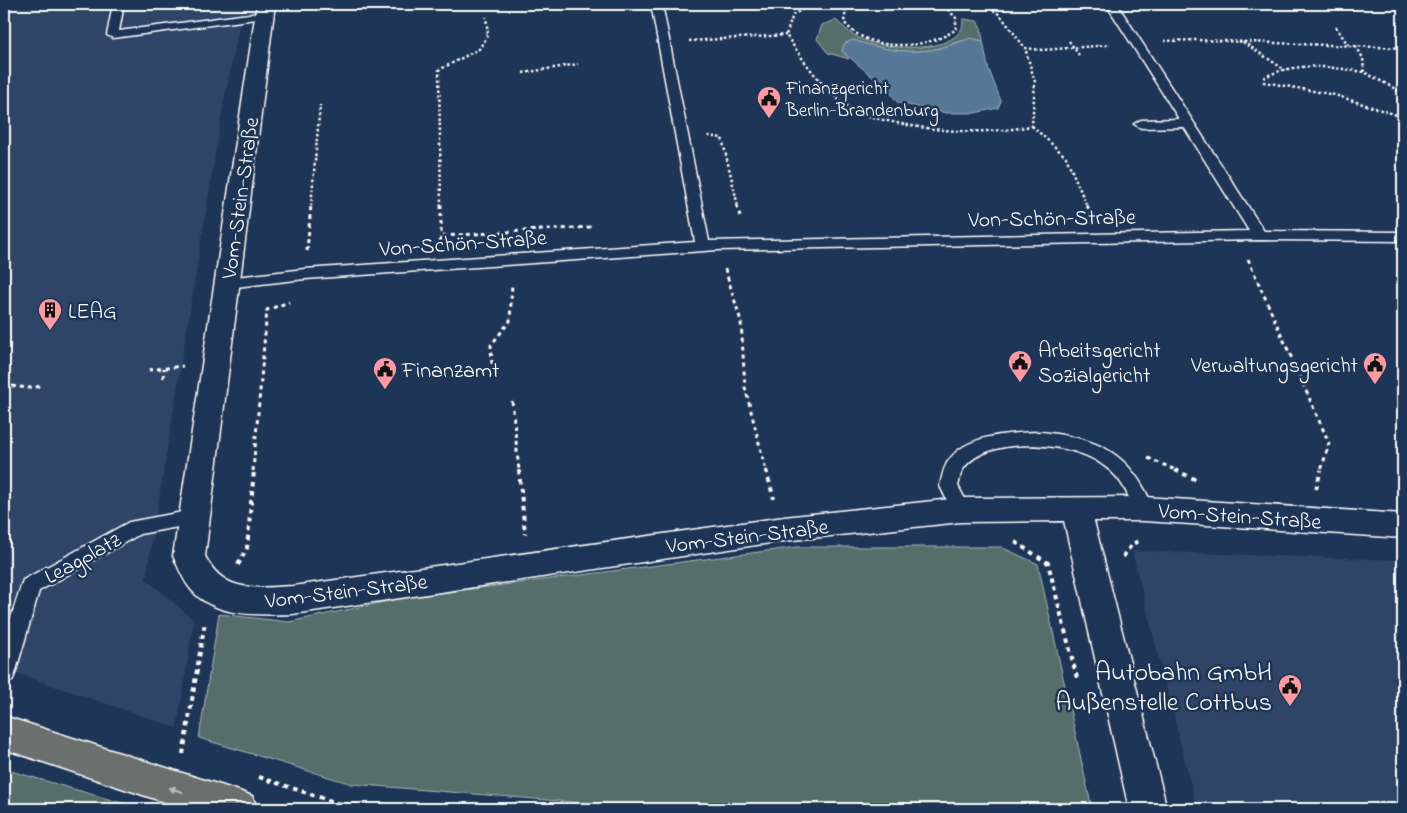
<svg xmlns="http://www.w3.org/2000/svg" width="1407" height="813" font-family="'Indie Flower',sans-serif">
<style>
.built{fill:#2d4568}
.green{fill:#546e6b;stroke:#aab6b5}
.water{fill:#577896;stroke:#9aaec0}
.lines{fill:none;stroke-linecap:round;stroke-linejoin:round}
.service-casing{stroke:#fff;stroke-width:3}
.minor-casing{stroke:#fff;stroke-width:3}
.primary-casing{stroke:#fff;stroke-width:3}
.path-far2{stroke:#fff;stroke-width:2.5;stroke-dasharray:2.5 2.5;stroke-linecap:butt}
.path-far1{stroke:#fff;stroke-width:3;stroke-dasharray:4 4;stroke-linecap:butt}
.path{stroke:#fff;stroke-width:4;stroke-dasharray:4.5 4.5;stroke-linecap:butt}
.service{fill:#1d3557;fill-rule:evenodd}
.minor{fill:#1d3557;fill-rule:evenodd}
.primary{fill:#6b706d;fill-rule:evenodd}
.oneway{fill:#bcbfbd}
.labels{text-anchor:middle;stroke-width:5;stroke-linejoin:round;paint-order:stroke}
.far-poi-label{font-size:19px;fill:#fff;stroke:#1d3557;text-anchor:start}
.street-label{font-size:22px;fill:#fff;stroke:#1d3557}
.poi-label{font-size:22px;fill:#fff;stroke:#1d3557;text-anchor:start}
.near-poi-label{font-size:26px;fill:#fff;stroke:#1d3557;text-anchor:end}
</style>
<rect width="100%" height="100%" fill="#1d3557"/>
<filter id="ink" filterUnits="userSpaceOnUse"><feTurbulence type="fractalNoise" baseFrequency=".02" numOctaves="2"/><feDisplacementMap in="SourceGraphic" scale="10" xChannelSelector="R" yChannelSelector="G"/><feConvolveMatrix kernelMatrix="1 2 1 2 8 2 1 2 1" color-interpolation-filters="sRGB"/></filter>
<g filter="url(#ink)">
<path class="built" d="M 4,4 L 244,4 L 224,101 L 146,579 L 194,620 L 177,728 L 4,669 Z
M 1132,551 L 1403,560 L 1403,809 L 1197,809 Z"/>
<path class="green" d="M 963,19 L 977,21 L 981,28 L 983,41 C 963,36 949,47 930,50 C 902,54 878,48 853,40 L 842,51 L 849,59 L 828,53 L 817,39 L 822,25 L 836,20 C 842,26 850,33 857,37 C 879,49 946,55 961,30 C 963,28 963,22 963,19 Z
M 798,547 L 1001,547 L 1038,564 L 1092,809 L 657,809 L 352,784 L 199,738 L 219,614 L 289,622 L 403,598 Z
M 4,769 L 143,809 L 4,809 Z"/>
<path class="water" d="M 971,38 L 983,41 L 988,67 L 1001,101 L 998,108 L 975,113 L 946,113 L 898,103 L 888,90 L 842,51 L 844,44 L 853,40 C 878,48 903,54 930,50 C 944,48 958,42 971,38 Z"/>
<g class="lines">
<g class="service-casing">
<path id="service" d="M 113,4 L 124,4 L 119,31 L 264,12 L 270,15 L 264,18 L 113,38 L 107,35 Z
M 651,4 L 662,4 L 709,241 L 1249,231 L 1184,127 L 1141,128 L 1134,124 L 1141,120 L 1179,119 L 1106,4 L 1117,4 L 1264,231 L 1403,232 L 1403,241 L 1259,240 L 718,250 L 305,279 L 227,288 L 221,287 L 219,283 L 227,278 L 305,269 L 695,242 Z
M 1041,432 C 1099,438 1131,453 1154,509 L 1151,514 L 1144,517 L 1137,514 C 1125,491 1124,479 1100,463 C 1071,442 988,435 964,468 C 960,473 960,480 958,486 L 971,510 L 968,515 L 961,518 L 954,515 L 940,486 C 942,477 943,468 949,460 C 967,434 1012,433 1041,432 Z
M 193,510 L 200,513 L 203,518 L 200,523 L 140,534 L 39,591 L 15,674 L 12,681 L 4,684 L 4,639 L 23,580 L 129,522 Z"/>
</g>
<g class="minor-casing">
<path id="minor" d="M 257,4 L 275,4 L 205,556 C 224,594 256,588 293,586 L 784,517 L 961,498 L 1144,497 L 1403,514 L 1403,538 L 1144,521 L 1094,521 L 1167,809 L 1129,809 L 1064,521 L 961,522 L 784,541 L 293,614 C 259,615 212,618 189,587 C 182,578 178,566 173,556 Z"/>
</g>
<g class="primary-casing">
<path id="primary" d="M 4,716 L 239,791 L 252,796 L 258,809 L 185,809 L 4,749 Z"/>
</g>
<path class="path-far2" d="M 812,4 L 793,15 L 786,35 C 804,61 824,92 852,109 C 863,116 875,118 888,121 C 936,132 983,135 1032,126 L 1035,82 L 1025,48
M 847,4 L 844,22 C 867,53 929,50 956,29 L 956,18 L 943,4
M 985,4 L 1000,15 L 1025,48 L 1042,50 L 1110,45
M 1336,27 L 1348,45
M 689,41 L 786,35
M 1069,41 L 1079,55
M 1164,41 L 1198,40 L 1403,48
M 1243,42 L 1282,68
M 1356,46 L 1363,58 L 1364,72 L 1403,93
M 1364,72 C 1330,67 1297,61 1265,77 L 1264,82 L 1335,95 L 1403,117
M 523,73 L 578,64
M 1032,126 L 1066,157 L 1087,206
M 708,136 L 722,138 L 738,206
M 311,206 L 320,105
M 441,206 L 439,70 L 479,49 L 488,35 L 486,17"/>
<path class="path-far1" d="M 441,205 L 441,236
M 737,205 L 741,220
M 1087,205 L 1091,215
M 440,242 L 441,236 L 591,227
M 307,251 L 311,205
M 1248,259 L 1329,443 L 1321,471
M 725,269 L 741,321 L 745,387 L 766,471
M 492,364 L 491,345 L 510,321 L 512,283
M 149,370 L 183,366
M 163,378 L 164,368
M 4,385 L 28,388 L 43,386
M 512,401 L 519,471
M 1148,458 L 1178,471
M 253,471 L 267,310 L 289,302"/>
<path class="path" d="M 519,470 L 525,534
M 766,470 L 774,499
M 1175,470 L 1197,480
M 1316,489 L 1321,470
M 1015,542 L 1048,563 L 1078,682
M 1123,557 L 1132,544 L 1139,541
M 238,565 L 247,548 L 254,470
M 183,754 L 205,622
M 259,777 L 340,804 L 397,809"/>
<use href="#service" class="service"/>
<use href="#minor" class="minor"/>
<use href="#primary" class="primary"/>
</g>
<defs><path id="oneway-solid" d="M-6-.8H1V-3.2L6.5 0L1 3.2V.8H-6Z" transform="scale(1.25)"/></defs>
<use class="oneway" href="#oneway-solid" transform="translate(176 790) rotate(-162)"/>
</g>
<defs>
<g id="civic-pin" transform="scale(1.25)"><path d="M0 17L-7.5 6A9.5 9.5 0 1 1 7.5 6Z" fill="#ff9aa2" stroke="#1d3557"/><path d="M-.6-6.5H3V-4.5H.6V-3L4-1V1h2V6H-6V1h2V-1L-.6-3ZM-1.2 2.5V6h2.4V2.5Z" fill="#111"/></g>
<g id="building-pin" transform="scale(1.25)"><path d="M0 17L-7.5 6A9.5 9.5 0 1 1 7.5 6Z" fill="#ff9aa2" stroke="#1d3557"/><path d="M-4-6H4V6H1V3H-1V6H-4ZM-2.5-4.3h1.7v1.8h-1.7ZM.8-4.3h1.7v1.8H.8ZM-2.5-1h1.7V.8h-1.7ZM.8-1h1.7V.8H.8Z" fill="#111"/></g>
</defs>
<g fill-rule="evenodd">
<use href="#civic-pin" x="769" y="98"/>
<use href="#building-pin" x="50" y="310"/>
<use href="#civic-pin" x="1020" y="362"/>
<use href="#civic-pin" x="1375" y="364"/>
<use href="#civic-pin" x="385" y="369"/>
<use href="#civic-pin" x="1290" y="686"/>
</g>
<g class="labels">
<g class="far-poi-label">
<text x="786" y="94">Finanzgericht<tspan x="786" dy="22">Berlin-Brandenburg</tspan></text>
</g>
<g class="street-label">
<text transform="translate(239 198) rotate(-82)" y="8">Vom-Stein-Straße</text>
<text transform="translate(1052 217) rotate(-1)" y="8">Von-Schön-Straße</text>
<text transform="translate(463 242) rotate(-4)" y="8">Von-Schön-Straße</text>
<text transform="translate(1240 515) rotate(4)" y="8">Vom-Stein-Straße</text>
<text transform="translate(747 535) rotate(-7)" y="8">Vom-Stein-Straße</text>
<text transform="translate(82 557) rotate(-29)" y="8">Leagplatz</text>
<text transform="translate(346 590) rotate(-7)" y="8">Vom-Stein-Straße</text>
</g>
<g class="poi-label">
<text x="68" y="318">LEAG</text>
<text x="1038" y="357">Arbeitsgericht<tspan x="1038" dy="25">Sozialgericht</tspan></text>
<text x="1358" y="372" text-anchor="end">Verwaltungsgericht</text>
<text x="402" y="377">Finanzamt</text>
</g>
<g class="near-poi-label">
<text x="1272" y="680">Autobahn GmbH<tspan x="1272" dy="30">Außenstelle Cottbus</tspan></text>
</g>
</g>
<rect width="1407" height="813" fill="none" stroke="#1d3557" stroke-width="20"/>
<rect x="10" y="10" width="1387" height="793" fill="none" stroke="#fff" stroke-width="2" filter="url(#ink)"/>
</svg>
